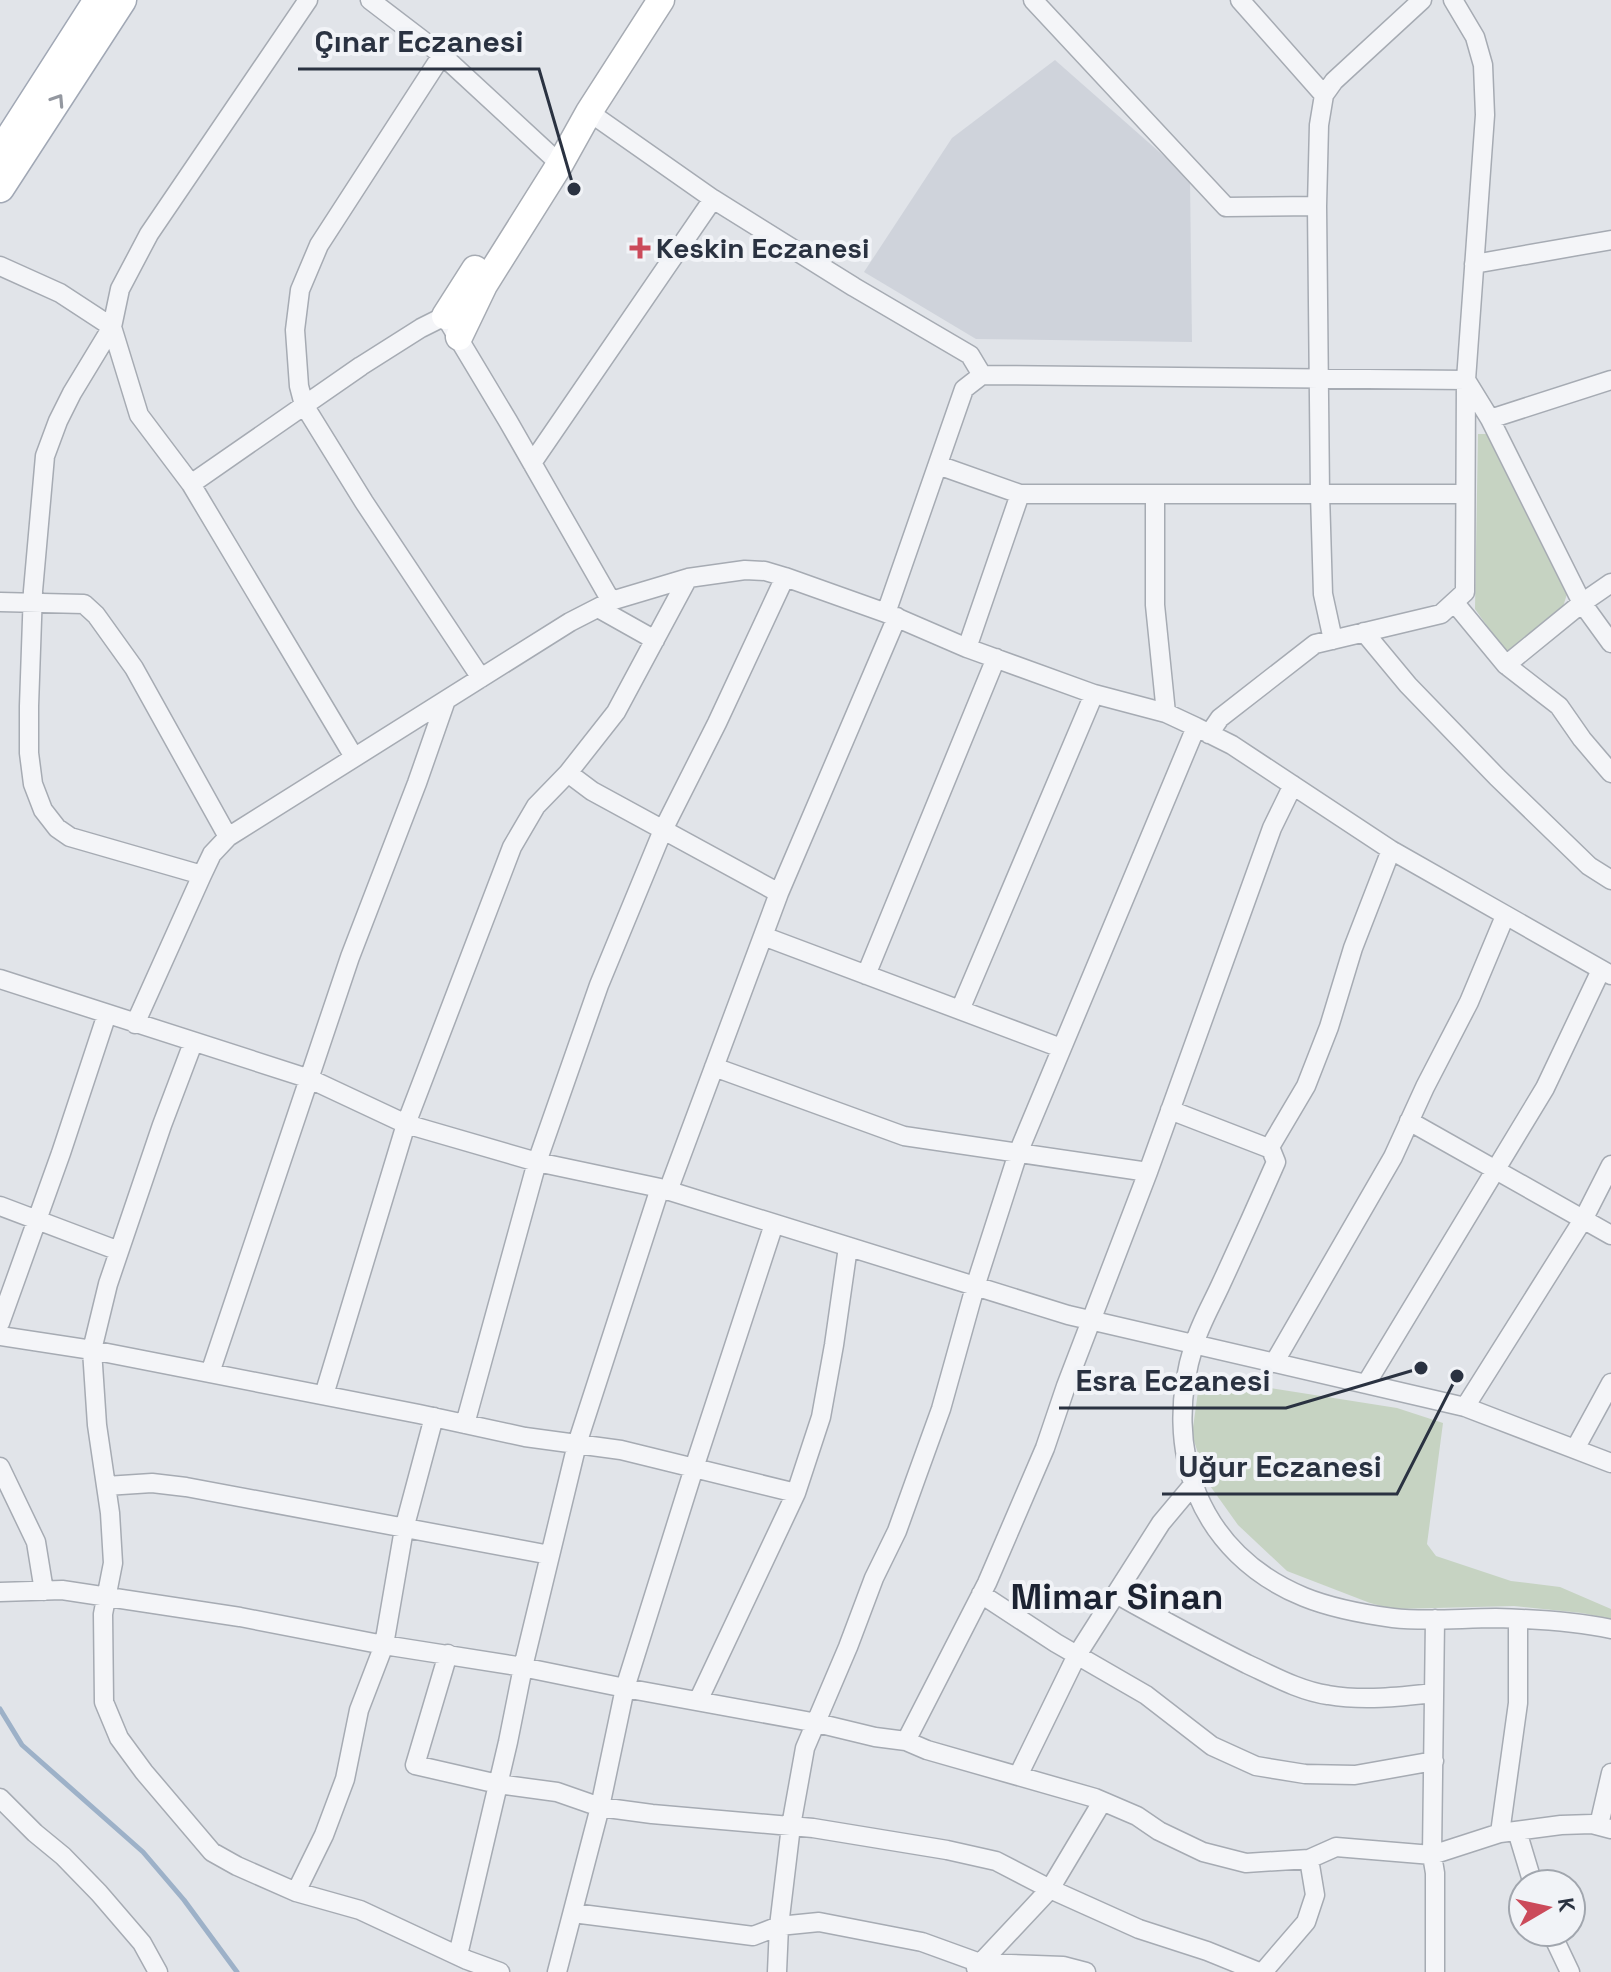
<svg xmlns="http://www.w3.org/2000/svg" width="1611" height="1972" font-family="'Space Grotesk',sans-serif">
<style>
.built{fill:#cfd3db}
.green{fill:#c6d3c2}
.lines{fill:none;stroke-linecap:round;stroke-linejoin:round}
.stream{stroke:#9db1c8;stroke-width:5}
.minor-casing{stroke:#a6abb3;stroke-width:21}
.secondary-casing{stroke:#a6abb3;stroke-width:29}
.primary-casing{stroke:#a1a8b5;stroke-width:31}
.minor{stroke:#f4f5f8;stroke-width:18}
.secondary{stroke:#fff;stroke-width:26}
.primary{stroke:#fff;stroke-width:28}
.oneway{stroke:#9498a0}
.poi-dot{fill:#cb4a5a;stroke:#f1f3f7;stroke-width:3}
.labels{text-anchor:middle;stroke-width:8;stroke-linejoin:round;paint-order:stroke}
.poi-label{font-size:28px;font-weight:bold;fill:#2a3241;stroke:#f1f3f7;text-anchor:start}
.district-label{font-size:36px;font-weight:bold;fill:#1c2332;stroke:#f1f3f7}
.leader{fill:none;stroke:#2a3241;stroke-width:3}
.callout-dot{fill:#2a3241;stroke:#f1f3f7;stroke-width:3}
.callout-label{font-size:30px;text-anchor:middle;font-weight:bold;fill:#2a3241;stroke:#f1f3f7;stroke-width:8;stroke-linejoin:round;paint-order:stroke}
</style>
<rect width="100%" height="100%" fill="#e1e4e9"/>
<path class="built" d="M 1055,60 L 1190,179 L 1192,342 L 976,339 L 864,272 L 952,138 Z"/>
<path class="green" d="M 1478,434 L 1491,434 L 1567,594 L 1562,610 L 1511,651 L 1504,650 L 1475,609 Z
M 1200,1377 L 1397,1408 L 1443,1423 L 1427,1544 L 1436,1556 L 1511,1581 L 1560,1587 L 1611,1609 L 1611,1619 L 1582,1613 L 1514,1606 L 1393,1609 L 1370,1603 L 1287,1571 L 1238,1525 L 1208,1483 L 1192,1435 Z"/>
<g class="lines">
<path class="stream" d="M 0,1709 L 22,1745 L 143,1852 L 184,1900 L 237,1972"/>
<g class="minor-casing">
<path id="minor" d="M 370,0 L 442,55 L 560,164
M 1033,0 L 1226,207 L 1317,206
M 1240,0 L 1324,95
M 442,55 L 319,245 L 300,290 L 295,330 L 299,386 L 304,405 L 364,502 L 481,678
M 589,112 L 713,199 L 854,287 L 970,355 L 982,375
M 1474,264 L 1611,240
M 0,266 L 60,293 L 112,327 L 139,415 L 191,484 L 354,757
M 1466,380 L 1490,419 L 1582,603 L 1611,643
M 1490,419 L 1611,380
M 532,463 L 713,199
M 938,465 L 1020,494 L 1465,494
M 191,484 L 361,366 L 421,328 L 445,316 L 508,421 L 611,601
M 1155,494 L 1155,605 L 1166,713
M 0,602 L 84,604 L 96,615 L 134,668 L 228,837
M 1454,602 L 1506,665 L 1559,706 L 1582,739 L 1611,773
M 598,608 L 655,640
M 886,613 L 964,389 L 982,375 L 1466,380
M 1364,632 L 1408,685 L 1497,777 L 1589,866 L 1611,880
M 1333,640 L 1323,594 L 1320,494 L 1317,206 L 1319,125 L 1324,95 L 1334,81 L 1422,0
M 967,648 L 1020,494
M 1506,665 L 1582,603 L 1611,583
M 1209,734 L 1220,718 L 1315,644 L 1441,614 L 1465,592 L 1466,380 L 1485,115 L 1483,65 L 1475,37 L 1453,0
M 568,773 L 592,791 L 779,893
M 1391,850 L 1353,948 L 1329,1027 L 1306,1086 L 1270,1147 L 1276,1162 C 1258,1203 1240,1243 1221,1284 C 1212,1304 1200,1324 1194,1345 C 1161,1450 1199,1554 1304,1597 C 1331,1608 1363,1614 1393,1618 C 1427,1622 1462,1618 1496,1618 C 1534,1619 1573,1621 1611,1629
M 202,875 L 70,837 L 57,828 L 43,810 L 33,784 L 29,753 L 29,706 L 33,591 L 45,456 L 58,421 L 72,393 L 112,327 L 120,289 L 149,234 L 308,0
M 763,936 L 1061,1048
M 866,975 L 996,658
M 0,979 L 310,1079 L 406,1124 L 537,1162 L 660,1188 L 1068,1315 L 1465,1407 L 1611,1463
M 960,1010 L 1094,694
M 135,1024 L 202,875 L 212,854 L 228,837 L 570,622 L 611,601 L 688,578 L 745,570 L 765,571 L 785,577 L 886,613 L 967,648 L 1094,694 L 1166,713 L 1196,727 L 1232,745 L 1391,850 L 1611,975
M 193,1043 L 162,1125 L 108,1284 L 92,1350 L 97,1425 L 110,1513 L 113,1563 L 103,1614 L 104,1702 L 119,1738 L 144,1772 L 212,1852 L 237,1866 L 296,1892 L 360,1910 L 467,1960 L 500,1972
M 714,1067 L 904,1136 L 1148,1172
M 1170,1110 L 1271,1149
M 1409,1121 L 1611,1235
M 668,1191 L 779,893 L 897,617
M 0,1206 L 119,1251
M 0,1323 L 61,1153 L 107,1014
M 0,1336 L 92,1350 L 419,1414 L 525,1437 L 621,1450 L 796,1493 L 821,1417 L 834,1345 L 848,1247
M 1274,1363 L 1393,1157 L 1425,1087 L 1469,1002 L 1505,916
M 210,1373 L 350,957 L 417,783 L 446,700
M 1366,1384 L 1545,1088 L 1601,970
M 324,1395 L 406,1124 L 512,847 L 536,806 L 568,773 L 616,712 L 688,578
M 1465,1407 L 1584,1218 L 1611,1165
M 465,1424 L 537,1162 L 599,985 L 663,830 L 717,723 L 785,577
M 1575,1449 L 1611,1383
M 0,1467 L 36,1542 L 44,1591
M 106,1486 L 152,1483 L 186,1487 L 550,1555
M 0,1592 L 62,1590 L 240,1617 L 384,1645 L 517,1666 L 625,1688 L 817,1723 L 875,1737 L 906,1741 L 927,1750 L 1095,1798 L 1137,1816 L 1159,1831 L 1203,1852 L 1246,1863 L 1309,1859 L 1336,1847 L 1432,1855 L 1500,1833 L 1561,1825 L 1592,1824 L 1611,1829
M 981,1594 L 1056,1643 L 1146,1695 L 1212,1746 L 1256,1766 L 1305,1774 L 1355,1775 L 1434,1761
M 1116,1594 C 1159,1618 1203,1642 1247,1664 C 1273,1676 1300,1691 1328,1695 C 1363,1701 1399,1697 1433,1693
M 448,1654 L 415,1765 L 498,1784 L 557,1792 L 600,1807 L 652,1814 L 813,1828 L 947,1850 L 996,1861 L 1050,1889 L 1139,1929 L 1207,1951 L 1259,1972
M 698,1701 L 796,1493
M 906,1741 L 987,1583 L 1045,1448 L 1066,1386 L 1148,1172 L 1272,828 L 1293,785
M 1018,1776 L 1077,1655 L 1161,1523 L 1192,1486
M 0,1798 L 35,1833 L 63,1856 L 99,1893 L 142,1943 L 158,1972
M 1599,1825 L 1611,1773
M 1517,1831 L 1533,1884
M 1500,1833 L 1518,1703 L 1518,1619
M 296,1892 L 324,1835 L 345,1779 L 359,1710 L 384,1645 L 404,1529 L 434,1417
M 573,1913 L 753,1936 L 779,1926 L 819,1922 L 922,1942 L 980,1963 L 1063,1966 L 1086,1972
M 1551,1932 L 1570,1972
M 458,1955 L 508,1742 L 523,1667 L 577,1444 L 660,1188
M 976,1968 L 1050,1889 L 1102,1802
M 557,1972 L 600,1807 L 625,1688 L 694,1468 L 774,1224
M 777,1972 L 779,1926 L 791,1826 L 805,1748 L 848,1647 L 874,1578 L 897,1531 L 916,1478 L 941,1409 L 975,1287 L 1018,1153 L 1196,727
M 1263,1972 L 1306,1922 L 1315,1895 L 1309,1859
M 1435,1972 L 1435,1873 L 1432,1855 L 1435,1619"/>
</g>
<g class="secondary-casing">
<path id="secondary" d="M 445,316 L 475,269
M 459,337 L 484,285 L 560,164 L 589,112 L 661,0"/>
</g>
<g class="primary-casing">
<path id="primary" d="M 0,153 L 98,0
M 0,188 L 122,0"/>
</g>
<use href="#minor" class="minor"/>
<use href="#secondary" class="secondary"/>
<use href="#primary" class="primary"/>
</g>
<defs><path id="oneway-chevron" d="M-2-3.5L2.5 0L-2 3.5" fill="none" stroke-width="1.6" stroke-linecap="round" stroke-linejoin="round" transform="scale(2)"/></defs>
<use class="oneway" href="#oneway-chevron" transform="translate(58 100) rotate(-57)"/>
<path class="poi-dot" d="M636 236h8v8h8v8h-8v8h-8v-8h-8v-8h8z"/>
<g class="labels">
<g class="poi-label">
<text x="656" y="258">Keskin Eczanesi</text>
</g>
<g class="district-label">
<text x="1117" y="1609">Mimar Sinan</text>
</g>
</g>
<path class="leader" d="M574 189L539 69H298M1421 1368L1286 1408H1059M1457 1376L1397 1494H1162"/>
<g class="callout-dot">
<circle cx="574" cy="189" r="8"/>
<circle cx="1421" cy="1368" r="8"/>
<circle cx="1457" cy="1376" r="8"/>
</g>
<g class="callout-label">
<text x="419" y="52">Çınar Eczanesi</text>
<text x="1173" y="1391">Esra Eczanesi</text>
<text x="1280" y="1477">Uğur Eczanesi</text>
</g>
<g transform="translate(1547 1908) rotate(81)"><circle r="38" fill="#f1f3f7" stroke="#a1a6ae" stroke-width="2"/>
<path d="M0-6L14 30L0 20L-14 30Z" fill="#cb4a5a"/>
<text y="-12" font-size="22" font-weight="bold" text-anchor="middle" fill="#2a3241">K</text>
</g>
</svg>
